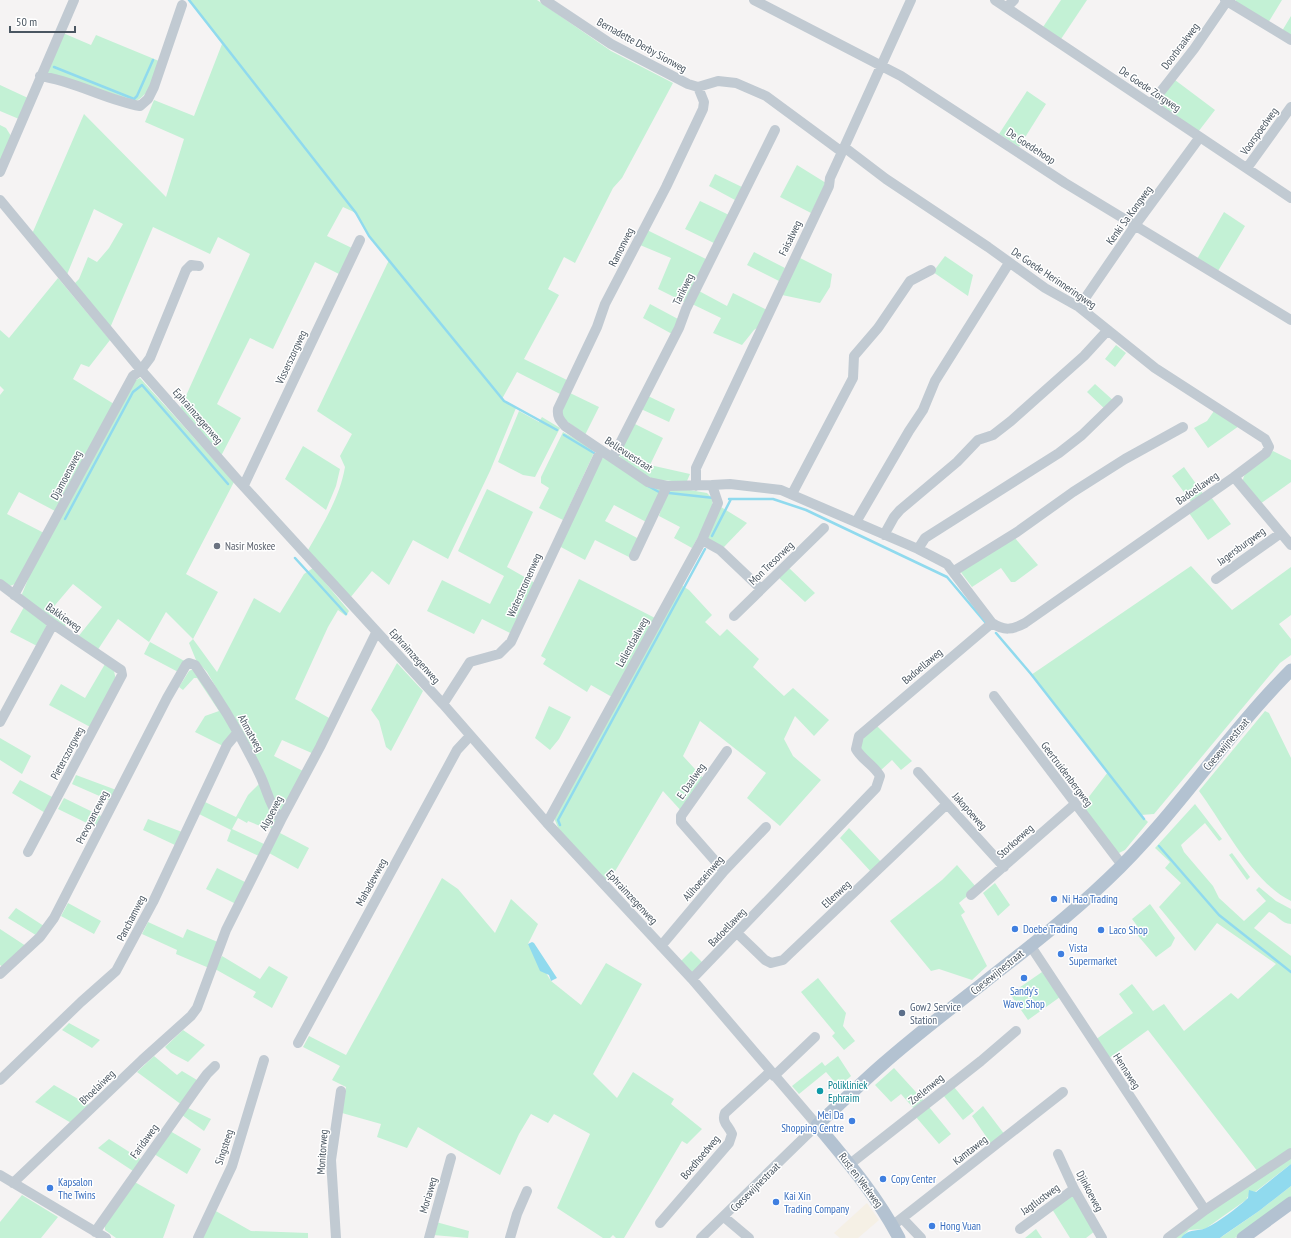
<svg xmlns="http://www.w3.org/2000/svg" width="1291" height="1238" font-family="'PT Sans Narrow',sans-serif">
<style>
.green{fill:#c3f1d5}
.sand{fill:#f5f0e5}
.water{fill:#90daee}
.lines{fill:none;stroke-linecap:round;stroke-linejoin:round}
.stream{stroke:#90daee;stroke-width:2.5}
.minor{stroke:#c1cad2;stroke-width:10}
.major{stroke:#b3c2d1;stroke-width:13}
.worship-dot{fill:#6b7280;stroke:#fff;stroke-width:1.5}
.shop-dot{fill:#3f7fe0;stroke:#fff;stroke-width:1.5}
.service-dot{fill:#5c6f8a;stroke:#fff;stroke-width:1.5}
.culture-dot{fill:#0f9aa8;stroke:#fff;stroke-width:1.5}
.labels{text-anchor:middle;stroke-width:3;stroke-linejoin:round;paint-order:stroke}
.street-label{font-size:11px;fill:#4a5661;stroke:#fff}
.worship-label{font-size:11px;fill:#5b616d;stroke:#fff;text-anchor:start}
.shop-label{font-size:11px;fill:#366cbe;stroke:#fff;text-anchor:start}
.service-label{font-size:11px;fill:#4e5e75;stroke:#fff;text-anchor:start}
.culture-label{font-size:11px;fill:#0d838f;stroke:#fff;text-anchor:start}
</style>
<rect width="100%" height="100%" fill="#f5f3f3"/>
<path class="green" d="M 189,0 L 537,0 L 611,51 L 673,83 L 622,178 L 613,188 L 575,263 L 564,257 L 548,289 L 559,295 L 524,359 L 569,381 L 562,395 L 517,372 L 502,399 L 516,408 L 490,471 L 448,559 L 413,540 L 389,585 L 372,571 L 350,598 L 308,550 C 323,524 340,497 345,467 L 340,456 L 352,434 L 317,411 L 389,260 L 369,236 L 356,213 L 343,207 L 327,236 L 354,249 L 341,275 L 315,262 L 273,349 L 250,338 L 217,404 L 241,418 L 221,456 L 180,409 L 250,254 L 218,237 L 210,254 L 153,227 L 110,328 L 74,284 L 79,279 L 88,257 L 97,262 L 109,248 L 123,224 L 94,209 L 66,277 L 32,234 L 84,114 L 166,197 L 184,139 L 145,122 L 154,100 L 194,116 L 222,44 Z
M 1061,0 L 1087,0 L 1061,39 L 1043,27 Z
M 1236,0 L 1282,0 L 1268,23 L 1235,2 Z
M 1291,16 L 1291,37 L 1282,31 Z
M 63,33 L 91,45 L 96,35 L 159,61 C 157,75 149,95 136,101 L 45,73 Z
M 1175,80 L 1215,110 L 1198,132 L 1158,104 L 1158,100 Z
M 0,85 L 28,98 L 19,119 L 0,111 Z
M 1027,91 L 1046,104 L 1019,147 L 999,134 Z
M 0,125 L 6,128 L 11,136 L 0,162 Z
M 797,165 L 826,183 L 811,213 L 780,197 Z
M 715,174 L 742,187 L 735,200 L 709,186 Z
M 700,201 L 729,215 L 716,244 L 685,229 Z
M 1224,212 L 1245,226 L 1218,271 L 1197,259 Z
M 647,230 L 708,260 L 686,303 L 658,289 L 671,258 L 640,245 Z
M 754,252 L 785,268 L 779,281 L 747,265 Z
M 945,256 L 973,275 L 968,296 L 933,272 Z
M 798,257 L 832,274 L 830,287 L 820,303 L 782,295 Z
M 58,278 L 110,340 L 89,367 L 81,364 L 73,379 L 114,404 L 55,511 L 19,492 L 7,514 L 44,533 L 15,584 L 10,586 L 0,581 L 0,395 L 4,390 L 0,386 L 0,330 L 9,338 Z
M 699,291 L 727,306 L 733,293 L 767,310 L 760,326 L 754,330 L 742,345 L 713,333 L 721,318 L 692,304 Z
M 650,304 L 678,319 L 672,334 L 643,318 Z
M 1116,345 L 1126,353 L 1115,367 L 1105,359 Z
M 140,378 L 234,482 L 186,574 L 218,592 L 193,639 L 217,672 L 254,598 L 280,613 L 304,574 L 313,568 L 349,611 L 346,616 L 338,610 L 328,627 L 295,699 L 331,719 L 314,754 L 282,740 L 274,756 L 305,772 L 281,812 L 217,689 L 207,672 L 196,660 L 189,643 L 193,639 L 166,612 L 149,642 L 118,619 L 97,651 L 77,638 L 102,607 L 73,584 L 50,611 L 66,625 L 65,627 L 23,597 L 22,594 L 31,572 L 136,380 Z
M 1095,384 L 1115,402 L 1106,410 L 1087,392 Z
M 570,393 L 599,407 L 585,435 L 563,418 L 562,410 Z
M 648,396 L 675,409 L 669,422 L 641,409 Z
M 519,411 L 539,422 L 542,417 L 560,428 L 535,477 L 523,475 L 498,462 Z
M 1214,411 L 1239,426 L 1208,448 L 1194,428 L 1207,421 Z
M 633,423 L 663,438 L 650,465 L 690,474 L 687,481 C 651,482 647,479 619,456 L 619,454 Z
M 563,432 L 589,446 L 592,449 L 593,455 L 563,520 L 539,508 L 549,488 L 541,483 L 541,477 Z
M 303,446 L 340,469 L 336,486 L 326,510 L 285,479 Z
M 1273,451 L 1291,460 L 1291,482 L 1260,504 L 1243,482 C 1242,470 1264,458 1273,451 Z
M 604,457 L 661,488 L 650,524 L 614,505 L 605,521 L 641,540 L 631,558 L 595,540 L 585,560 L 559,546 L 598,462 Z
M 1184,467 L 1204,495 L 1192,503 L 1172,476 Z
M 678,488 L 707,493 L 713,499 L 711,513 L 692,548 L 674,538 L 680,527 L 659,516 L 667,491 Z
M 487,489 L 533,512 L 507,567 L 535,583 L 512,634 L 482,619 L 474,634 L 427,611 L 442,580 L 490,604 L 504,576 L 458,551 Z
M 1211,497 L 1231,524 L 1208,540 L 1189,513 Z
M 721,507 L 747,523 L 724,547 L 708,539 L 707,534 Z
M 1015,538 L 1038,565 L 1015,582 L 1011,582 L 1001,568 L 972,587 L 960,571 Z
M 1191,566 L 1232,610 L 1291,567 L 1291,615 L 1279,624 L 1291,639 L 1291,655 L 1280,663 L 1154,814 L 1141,815 L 1148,822 L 1125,850 L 1119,853 L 1116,851 L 1081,807 L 1108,772 L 1031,675 Z
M 788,567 L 815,593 L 805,602 L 778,577 Z
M 579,579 L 655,618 L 612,697 L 591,685 L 587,692 L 543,664 L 546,659 L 541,656 Z
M 681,585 L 689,590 L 712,615 L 705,622 L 720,636 L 727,629 L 759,659 L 753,667 L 784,696 L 793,688 L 829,720 L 814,736 L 795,716 L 784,739 L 793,756 L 821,780 L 780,826 L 747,798 L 766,773 L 700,721 L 683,756 L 705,780 L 684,814 L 663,791 L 608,883 L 559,830 L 554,818 Z
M 24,607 L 47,624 L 39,647 L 10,632 Z
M 150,642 L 188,663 L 182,674 L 144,654 Z
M 397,663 L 423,691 L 391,751 L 386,747 L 379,721 L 371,710 Z
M 105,664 L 114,671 L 116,680 L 94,729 L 49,705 L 61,684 L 85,698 Z
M 193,669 L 233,730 L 225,747 L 195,732 L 205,716 L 219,711 L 197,678 L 194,678 L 183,690 L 179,687 L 189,671 Z
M 549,706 L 571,717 L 559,739 L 550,750 L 535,738 Z
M 1265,711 L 1269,713 L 1291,758 L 1291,901 C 1252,882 1223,823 1199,791 Z
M 876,725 L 912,761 L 901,770 L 892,760 L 880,771 L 860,749 L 860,741 Z
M 0,738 L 31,756 L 22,774 L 0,760 Z
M 76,775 L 119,791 L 113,802 L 72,784 Z
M 20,780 L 56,799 L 47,814 L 12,793 Z
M 261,782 L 276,819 L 273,829 L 269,827 L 267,829 L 248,821 L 247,823 L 238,818 L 232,829 L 266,845 L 261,857 L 227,841 L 231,830 L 199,814 L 205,802 L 236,817 L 248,795 Z
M 64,798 L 105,818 L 99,829 L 58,809 Z
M 1195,804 L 1222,839 L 1219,841 L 1205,823 L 1181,845 L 1184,852 L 1213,886 L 1219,898 L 1244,921 L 1266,901 L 1256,890 L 1259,887 L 1276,901 L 1291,909 L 1291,924 C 1281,924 1278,915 1269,912 L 1254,928 L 1291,956 L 1291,1149 L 1258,1172 L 1148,1030 L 1108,1059 L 1095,1040 L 1133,1013 L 1119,994 L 1132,984 L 1153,1011 L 1164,1004 L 1184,1031 L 1231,993 L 1238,999 L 1276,964 L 1217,923 L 1195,951 L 1159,907 L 1181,883 L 1165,868 L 1170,862 L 1155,848 Z
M 148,819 L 182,832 L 175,845 L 143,830 Z
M 849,828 L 882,863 L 872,873 L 840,838 Z
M 280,833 L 309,848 L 298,869 L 269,853 Z
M 1232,853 L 1250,877 L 1247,880 L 1229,855 Z
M 957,865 L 977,888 L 959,903 L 965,912 L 961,915 L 987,966 L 972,980 L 939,969 L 931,971 L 890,921 L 942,880 Z
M 217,868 L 249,884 L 238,905 L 206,889 Z
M 442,878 L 458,889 L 495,933 L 511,899 L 538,924 L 528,944 L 551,981 L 581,1005 L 606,963 L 642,984 L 593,1074 L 617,1098 L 633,1072 L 674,1099 L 671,1104 L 702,1129 L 687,1144 L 682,1141 L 624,1238 L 616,1238 L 613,1235 L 610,1238 L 603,1238 L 557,1208 L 590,1134 L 554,1114 L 548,1123 L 531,1114 L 519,1134 L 500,1175 L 418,1127 L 407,1148 L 377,1137 L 381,1124 L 342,1113 L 346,1087 L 332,1080 L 340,1066 L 303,1047 L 309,1036 L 346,1055 L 378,997 Z
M 995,883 L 1010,905 L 998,916 L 983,893 Z
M 68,903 L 101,921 L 94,934 L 61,916 Z
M 1150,904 L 1175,938 L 1171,946 L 1156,957 L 1134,931 L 1138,927 L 1132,919 Z
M 16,908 L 47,928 L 39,937 L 8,918 Z
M 148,922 L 183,938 L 187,929 L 220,943 L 209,968 L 176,954 L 177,950 L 142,934 Z
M 0,929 L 29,948 L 5,968 L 0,965 Z
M 691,951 L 705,965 L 693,975 L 681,961 Z
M 222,956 L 260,979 L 269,966 L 288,977 L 272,1008 L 253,997 L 256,992 L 215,969 Z
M 1042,972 L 1060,997 L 1028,1020 L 1010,994 Z
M 818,978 L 846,1013 L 843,1026 L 855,1041 L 844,1050 L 832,1036 L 835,1033 L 801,992 Z
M 69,1023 L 100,1040 L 92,1048 L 62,1030 Z
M 183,1030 L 205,1045 L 188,1062 L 171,1053 L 165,1047 Z
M 154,1056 L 177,1075 L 182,1071 L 197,1080 L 182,1105 L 137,1072 Z
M 838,1056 L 851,1076 L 839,1087 L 826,1072 L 799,1094 L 792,1086 L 822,1062 L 825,1066 Z
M 894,1068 L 925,1102 L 915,1110 L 901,1094 L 891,1102 L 875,1085 Z
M 54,1085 L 92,1107 L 73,1124 L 35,1102 Z
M 954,1087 L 974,1111 L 963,1120 L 943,1095 Z
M 983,1106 L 1005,1135 L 992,1145 L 972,1116 Z
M 929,1107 L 951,1134 L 939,1144 L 916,1117 Z
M 188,1108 L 211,1119 L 204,1131 L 182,1115 Z
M 170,1131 L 201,1149 L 187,1174 L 154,1154 Z
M 109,1139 L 142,1160 L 133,1171 L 98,1148 Z
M 1291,1155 L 1291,1164 L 1255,1192 L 1251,1191 L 1246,1200 L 1212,1224 L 1205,1229 L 1189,1230 L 1181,1238 L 1172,1238 Z
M 133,1181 L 175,1205 L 163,1238 L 116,1238 L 105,1230 L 105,1224 Z
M 1291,1186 L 1291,1198 L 1235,1238 L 1220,1238 L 1259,1211 Z
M 22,1195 L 58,1217 L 41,1238 L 0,1238 L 0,1222 Z
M 1073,1195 L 1095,1231 L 1086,1238 L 1070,1238 L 1052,1209 Z
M 214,1210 L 251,1231 L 308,1233 L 308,1238 L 200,1238 Z
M 436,1222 L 469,1231 L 468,1238 L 433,1235 Z
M 1036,1229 L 1042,1238 L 1025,1238 Z"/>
<path class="sand" d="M 867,1203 L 879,1220 L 858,1238 L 840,1238 L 834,1233 Z"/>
<path class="water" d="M 532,942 L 534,943 L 557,978 L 551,981 L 549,975 L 540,971 L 528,944 Z
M 1291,1164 L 1291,1186 L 1259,1211 L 1224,1235 L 1220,1238 L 1181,1238 C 1189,1228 1197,1232 1206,1228 C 1220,1221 1236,1209 1248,1198 L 1249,1190 L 1256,1192 Z"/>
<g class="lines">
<path class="stream" d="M 189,0 L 356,213 L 369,236 L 504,401 L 557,430
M 54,67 L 134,99 L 137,96 L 153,60
M 564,435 L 594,453
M 648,486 L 659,492
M 669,493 L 714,498
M 729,499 L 773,499 L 806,510 L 947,577 L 985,622
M 65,519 L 133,392 L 142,385 L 228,484
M 712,536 L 731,499
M 295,558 L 346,614
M 996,633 L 1031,674 L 1144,819
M 560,825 L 558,820 L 705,549
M 1159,846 L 1219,915 L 1291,972"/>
<path class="minor" d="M 545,0 L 611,44 L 688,84 L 698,87 L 718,81 L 736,83 L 766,96 L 842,152
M 754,0 L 901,76 L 1065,183 L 1291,320
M 995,0 L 1291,198
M 1225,0 L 1291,40
M 1007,7 L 1014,0
M 40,76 C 75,81 106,100 140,106 L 148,99 L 154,87 L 182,5
M 1151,104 L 1194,49 L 1227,1
M 1247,168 L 1291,107
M 0,172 L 74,0
M 0,200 L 141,370 L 236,478 L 443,704 L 547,823 L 692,979 L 817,1125 L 701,1238
M 1079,307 L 1136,224 L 1200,137
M 613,457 L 679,328 L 686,309 L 775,130
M 1234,477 L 1291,545
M 244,485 L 360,240
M 712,485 L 730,484 L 781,490 L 918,549 L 947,564 L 992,623
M 696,486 L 696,468 L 829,186 L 830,178 L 842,152 L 911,0
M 792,494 L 853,378 L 854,356 L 878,328 L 910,281 L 931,270
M 856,522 L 909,431 L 923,410 L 935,381 L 1009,263
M 884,535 L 894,517 L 900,510 L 957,462 L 978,440 L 993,435 L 1011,421 L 1084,356 L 1107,331
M 702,540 L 720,550 L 761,589
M 918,549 L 925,538 L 1059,453 L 1082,435 L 1118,400
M 634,556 L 667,486
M 954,571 L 1017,532 L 1073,492 L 1125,459 L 1183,427
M 1216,579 L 1281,533
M 0,584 L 53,624 L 121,670 L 122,675 L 28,852
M 14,595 L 133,376 L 141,370 L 150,358 L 186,270 L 191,265 L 199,266
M 734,616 L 824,528
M 994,696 L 1122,865
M 443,704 L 470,662 L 499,654 L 511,642 L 601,450
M 0,722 L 53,624
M 918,772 L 1004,867
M 547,823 L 702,540 L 718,503 L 712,485 L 667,486 L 648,482 L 565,426 C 560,420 557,417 558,409 L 597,327 L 605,304 L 666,187 L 703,109 L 704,102 L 698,87
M 724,871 L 681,822 L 681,816 L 727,751
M 971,895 L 1075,804
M 737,933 L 765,960 L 771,963 L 783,960 L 947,804
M 1030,945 L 1205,1210
M 661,946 L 724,871 L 766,827
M 0,974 L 40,937 L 54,918 L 167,698 L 186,665 L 189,663 L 195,665 C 219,699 241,735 259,773 C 268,791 268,803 281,820
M 692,979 L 876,788 L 880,776 C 874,765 862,760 856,749 L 859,736 L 992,623 C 1004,631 1012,630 1025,623 L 1234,477 L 1266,453 L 1269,447 L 1265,439 L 1155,368 L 1079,307 L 1045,288 L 988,247 L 886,179 L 844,147
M 298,1043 L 457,750 L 470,736
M 774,1076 L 815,1037
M 0,1080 L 81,1002 L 116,971 L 153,902 L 227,745 L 237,733
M 1058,1154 L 1074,1189 L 1102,1238
M 850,1164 L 981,1061 L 1016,1031
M 0,1175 L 106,1238
M 13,1183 L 142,1060 L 191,1016 L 197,1008 L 226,930 L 281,820 L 320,747 L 376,633
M 724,1217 L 749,1238
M 902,1218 L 921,1238
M 660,1223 L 729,1143 L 732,1134 C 729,1126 721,1122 725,1113 L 770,1072
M 892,1226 L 1063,1092
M 1020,1229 L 1074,1189
M 95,1232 L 196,1089 L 207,1074 L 215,1066
M 198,1238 L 232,1166 L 264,1060
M 336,1238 L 331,1160 L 341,1091
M 429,1238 L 451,1158
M 510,1238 L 517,1214 L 527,1191
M 1168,1238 L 1205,1210 L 1291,1153"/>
<path class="major" d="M 899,1238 C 877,1196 847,1161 817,1125 C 839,1105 860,1084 883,1064 C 956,1000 1038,946 1108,879 C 1175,816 1225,736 1291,670
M 1243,1238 L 1291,1203"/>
</g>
<circle class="worship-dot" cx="217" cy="546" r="4"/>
<g class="shop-dot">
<circle cx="1054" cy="899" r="4"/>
<circle cx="1015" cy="929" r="4"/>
<circle cx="1101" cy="930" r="4"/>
<circle cx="1061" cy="954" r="4"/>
<circle cx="1024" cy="978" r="4"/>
<circle cx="852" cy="1121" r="4"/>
<circle cx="883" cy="1179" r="4"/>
<circle cx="50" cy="1188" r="4"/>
<circle cx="776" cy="1202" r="4"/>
<circle cx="932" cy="1226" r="4"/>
</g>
<circle class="service-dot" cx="902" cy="1013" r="4"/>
<circle class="culture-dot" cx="820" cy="1091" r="4"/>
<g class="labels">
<g class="street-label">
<text transform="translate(642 45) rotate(29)" y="4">Bernadette Derby Sionweg</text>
<text transform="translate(1180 46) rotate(-53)" y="4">Doorbraakweg</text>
<text transform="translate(1150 89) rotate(34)" y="4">De Goede Zorgweg</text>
<text transform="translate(1259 131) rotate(-54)" y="4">Voorspoedweg</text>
<text transform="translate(1031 146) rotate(33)" y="4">De Goedehoop</text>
<text transform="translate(1129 215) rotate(-54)" y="4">Kenki Sa Kongweg</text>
<text transform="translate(790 238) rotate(-64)" y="4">Faisalweg</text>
<text transform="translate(621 247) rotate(-63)" y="4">Ramonweg</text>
<text transform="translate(1054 278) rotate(34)" y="4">De Goede Herinneringweg</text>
<text transform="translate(683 289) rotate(-64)" y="4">Tarikweg</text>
<text transform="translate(291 357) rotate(-65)" y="4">Visserszorgweg</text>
<text transform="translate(198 416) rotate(49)" y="4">Ephraimzegenweg</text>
<text transform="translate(629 454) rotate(33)" y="4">Bellevuestraat</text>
<text transform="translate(66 475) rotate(-62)" y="4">Djamoenaweg</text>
<text transform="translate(1197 488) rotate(-35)" y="4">Badoellaweg</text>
<text transform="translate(1241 546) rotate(-36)" y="4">Jagersburgweg</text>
<text transform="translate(771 563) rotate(-44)" y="4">Mon Tresorweg</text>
<text transform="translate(524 585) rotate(-66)" y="4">Waterstromenweg</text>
<text transform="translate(64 617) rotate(35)" y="4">Bakkieweg</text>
<text transform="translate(632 642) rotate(-61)" y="4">Leliendaalweg</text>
<text transform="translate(415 656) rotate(48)" y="4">Ephraimzegenweg</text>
<text transform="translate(922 666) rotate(-40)" y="4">Badoellaweg</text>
<text transform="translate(251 733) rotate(61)" y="4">Ahmatweg</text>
<text transform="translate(1226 744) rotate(-50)" y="4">Coesewijnestraat</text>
<text transform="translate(67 753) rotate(-62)" y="4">Pieterszorgweg</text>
<text transform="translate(1067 774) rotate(53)" y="4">Geertruidenbergweg</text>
<text transform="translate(691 781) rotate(-55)" y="4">E. Daalweg</text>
<text transform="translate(970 811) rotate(48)" y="4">Jakopoeweg</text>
<text transform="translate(271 813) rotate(-63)" y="4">Algoeweg</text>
<text transform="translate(92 817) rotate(-63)" y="4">Prevoyanceweg</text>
<text transform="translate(1015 841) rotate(-42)" y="4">Storkoeweg</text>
<text transform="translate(703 878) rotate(-49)" y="4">Alihoeseinweg</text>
<text transform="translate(371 882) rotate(-61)" y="4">Mahadewweg</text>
<text transform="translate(836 894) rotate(-43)" y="4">Ellenweg</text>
<text transform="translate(632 897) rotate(47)" y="4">Ephraimzegenweg</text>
<text transform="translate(131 918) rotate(-63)" y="4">Panchamweg</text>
<text transform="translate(727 927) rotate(-46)" y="4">Badoellaweg</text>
<text transform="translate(997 972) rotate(-39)" y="4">Coesewijnestraat</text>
<text transform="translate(1127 1071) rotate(57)" y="4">Hennaweg</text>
<text transform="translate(97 1087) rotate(-44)" y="4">Bhoelaiweg</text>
<text transform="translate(926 1089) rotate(-39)" y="4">Zoelenweg</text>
<text transform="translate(144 1141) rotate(-54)" y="4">Faridaweg</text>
<text transform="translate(224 1147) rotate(-72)" y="4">Singsteeg</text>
<text transform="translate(970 1150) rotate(-38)" y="4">Kamtaweg</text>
<text transform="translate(322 1152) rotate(-86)" y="4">Monitorweg</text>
<text transform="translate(700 1157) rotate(-50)" y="4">Boedhoedweg</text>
<text transform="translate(861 1180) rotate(53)" y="4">Rust en Werkweg</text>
<text transform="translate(755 1187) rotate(-45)" y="4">Coesewijnestraat</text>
<text transform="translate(1090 1191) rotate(62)" y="4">Djinkoeweg</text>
<text transform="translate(428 1195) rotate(-73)" y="4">Moriaweg</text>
<text transform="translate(1040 1199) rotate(-36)" y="4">Jagtlustweg</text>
</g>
<g class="worship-label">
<text x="225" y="550">Nasir Moskee</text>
</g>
<g class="shop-label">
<text x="1062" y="903">Ni Hao Trading</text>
<text x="1023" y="933">Doebe Trading</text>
<text x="1109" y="934">Laco Shop</text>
<text x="1069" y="952">Vista<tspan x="1069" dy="13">Supermarket</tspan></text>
<text x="1024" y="995" text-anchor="middle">Sandy's<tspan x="1024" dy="13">Wave Shop</tspan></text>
<text x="844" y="1119" text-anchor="end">Mei Da<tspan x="844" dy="13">Shopping Centre</tspan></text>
<text x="891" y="1183">Copy Center</text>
<text x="58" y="1186">Kapsalon<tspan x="58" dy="13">The Twins</tspan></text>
<text x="784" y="1200">Kai Xin<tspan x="784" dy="13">Trading Company</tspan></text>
<text x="940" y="1230">Hong Vuan</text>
</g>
<g class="service-label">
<text x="910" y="1011">Gow2 Service<tspan x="910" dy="13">Station</tspan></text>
</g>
<g class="culture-label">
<text x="828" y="1089">Polikliniek<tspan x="828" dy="13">Ephraim</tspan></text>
</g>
</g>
<path d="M10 26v6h65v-6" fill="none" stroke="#4a5661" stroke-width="2"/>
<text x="16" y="26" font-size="12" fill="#4a5661" stroke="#ffffff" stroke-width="3" paint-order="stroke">50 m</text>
</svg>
